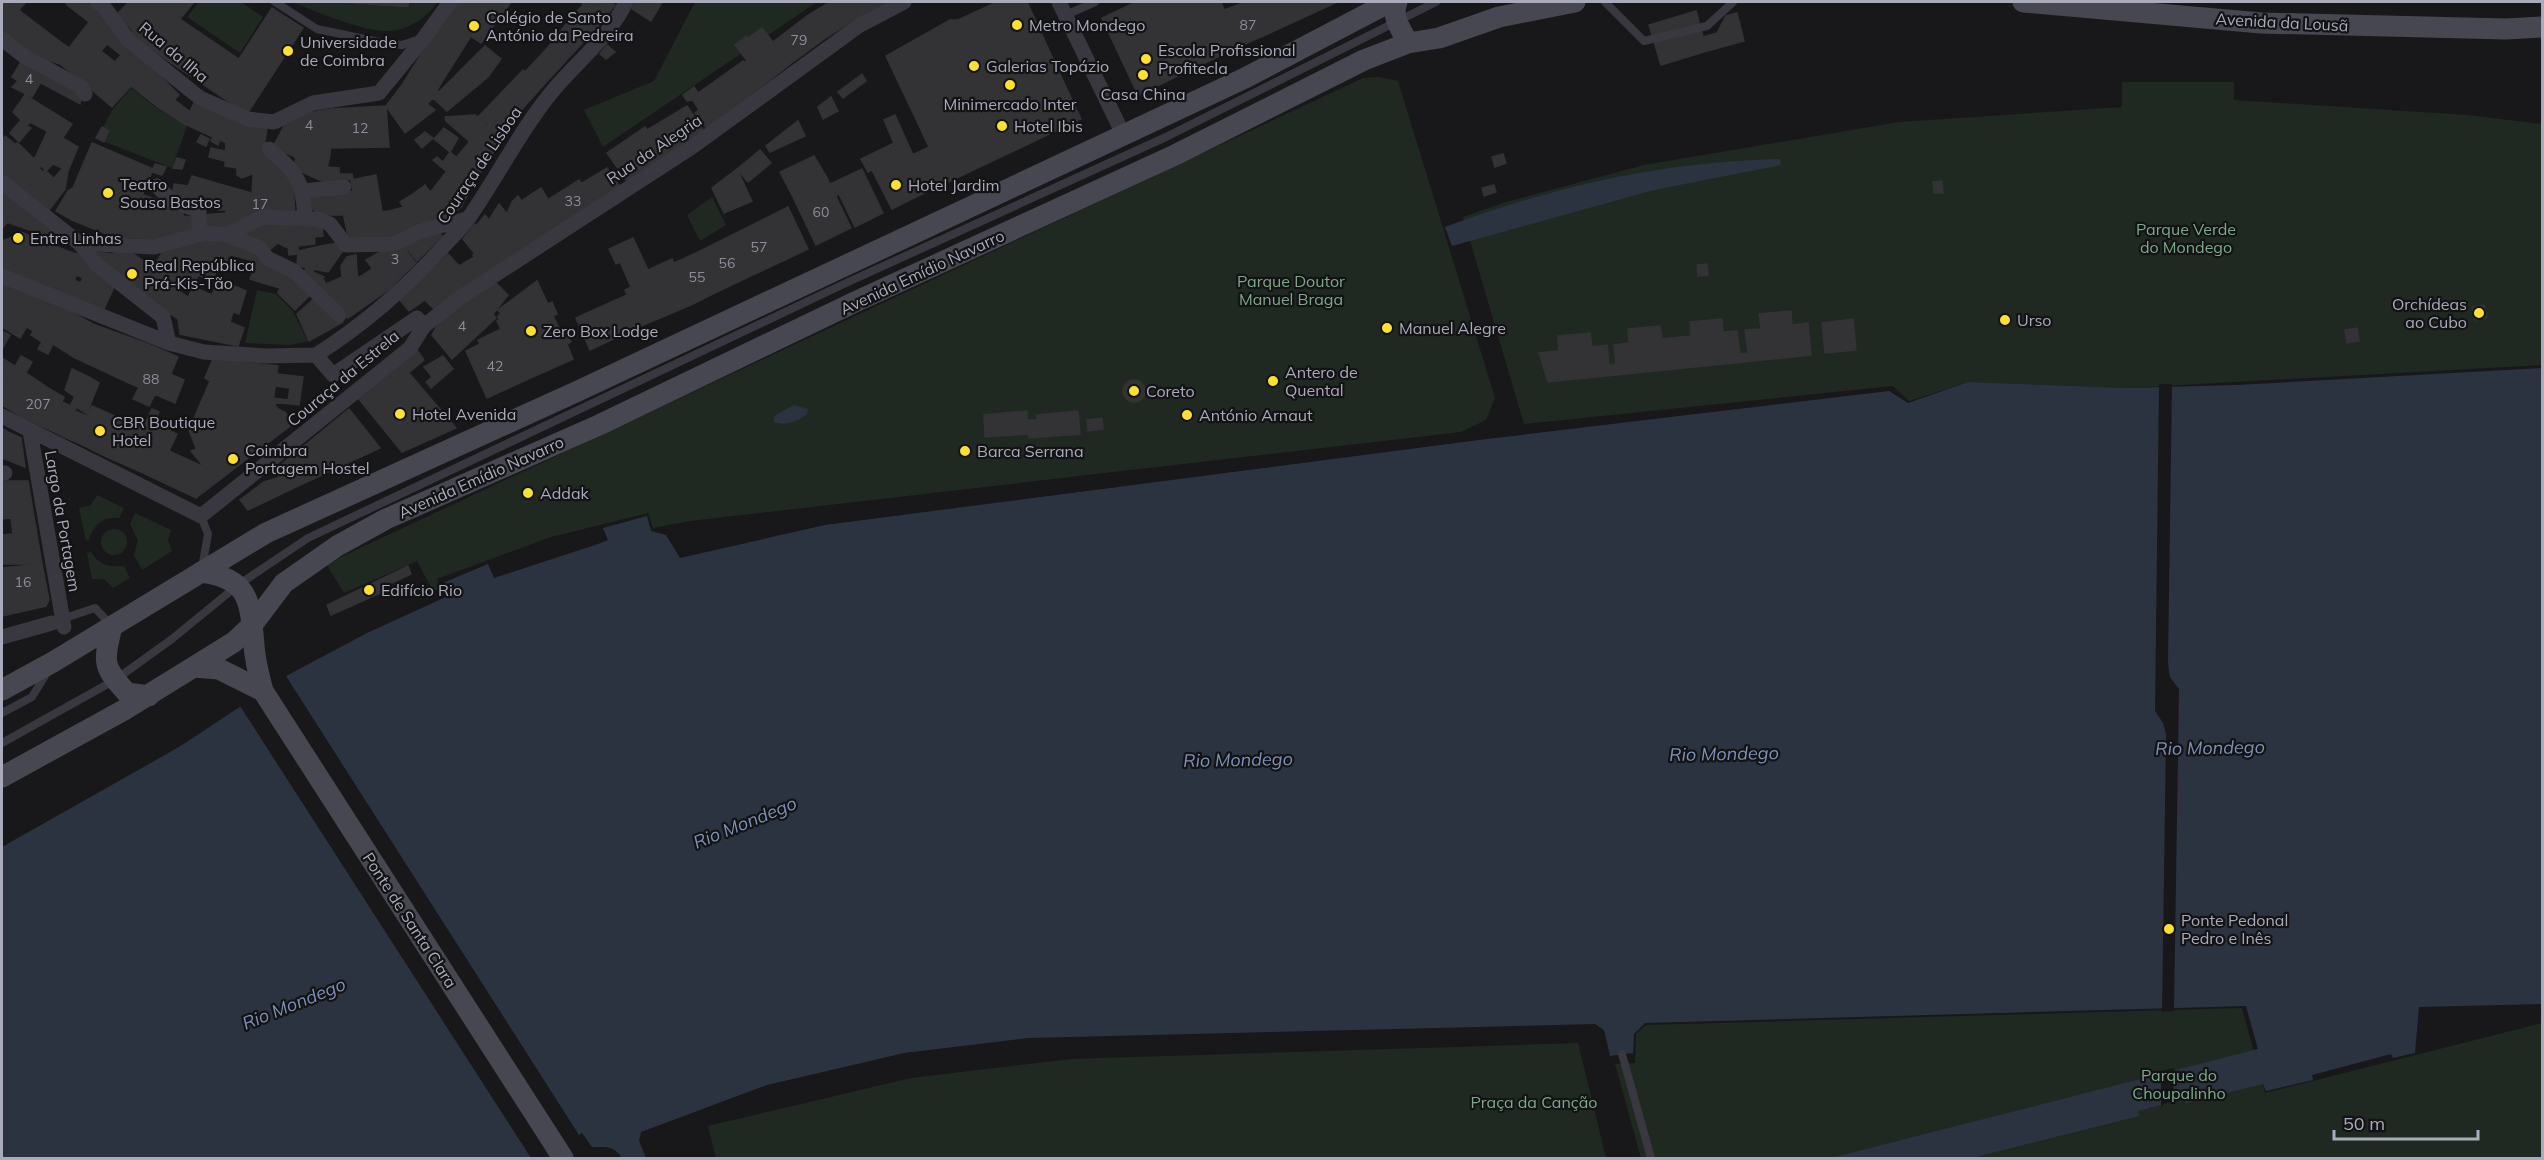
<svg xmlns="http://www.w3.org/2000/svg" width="2544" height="1160" font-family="Mulish,sans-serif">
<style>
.green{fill:#1f2922}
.water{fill:#2c3340}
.pier{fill:#18181a}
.building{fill:#333336;stroke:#333237;stroke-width:1.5;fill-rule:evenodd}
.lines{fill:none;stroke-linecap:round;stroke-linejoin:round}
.lane{stroke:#393840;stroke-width:8}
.street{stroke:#393840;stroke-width:15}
.secondary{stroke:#464750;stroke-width:21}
.poi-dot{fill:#ffe02b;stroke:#131315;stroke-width:2}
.labels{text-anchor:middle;stroke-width:4.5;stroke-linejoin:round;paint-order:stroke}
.number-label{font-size:14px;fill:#8c8d9a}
.poi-label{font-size:16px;fill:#a9abbb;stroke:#131315;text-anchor:start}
.street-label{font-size:16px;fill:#a9abbb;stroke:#131315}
.park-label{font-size:16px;fill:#7ea889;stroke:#131315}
.water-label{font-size:18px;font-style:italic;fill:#7d91b9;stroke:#131315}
</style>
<rect width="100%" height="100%" fill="#18181a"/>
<path class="green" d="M 199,2 L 241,2 L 263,17 L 240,53 L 187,17 Z
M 293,2 L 332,2 L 409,8 L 410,2 L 438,2 C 426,18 408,31 387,31 C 362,31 316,12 293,2 Z
M 695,2 L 817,2 L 603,147 L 584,110 L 654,81 Z
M 1379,77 L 1398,81 L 1495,398 L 1486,420 L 1461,432 L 690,521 L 653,528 L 648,513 L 551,537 L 437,579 L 440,588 L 433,591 L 417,561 L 344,593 L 326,564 L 1363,78 Z
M 2122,82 L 2234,82 L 2234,100 L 2467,115 L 2542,124 L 2542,365 L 2127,388 L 1968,382 L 1909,401 L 1893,386 L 1524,424 L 1463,217 L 1506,202 L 1644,165 L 1899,122 L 2122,107 Z
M 131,88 L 158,109 L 187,126 L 172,168 L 105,142 L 110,131 L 103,127 L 113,109 Z
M 712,197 L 726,225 L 700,241 L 687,215 Z
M 257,290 L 276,294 L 292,310 L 308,341 L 291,345 L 245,343 Z
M 97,495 L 124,508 L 119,518 C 103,516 93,525 89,540 L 86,541 L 79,508 L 91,505 Z
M 135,513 L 171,530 L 168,540 L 172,551 L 142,570 L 134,555 L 138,540 L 130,524 Z
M101 542a13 13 0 1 1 26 0a13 13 0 1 1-26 0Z
M 91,552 C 100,566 109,567 124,566 L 130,578 L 113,588 L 104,579 L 92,579 L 87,553 Z
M 2242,1008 L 2265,1093 L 2542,1023 L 2542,1158 L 1641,1158 L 1615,1064 L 1635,1063 L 1636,1034 L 1646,1025 Z
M 1578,1043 L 1606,1158 L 716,1158 L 708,1126 L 911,1078 L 1071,1059 Z"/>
<path class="water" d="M 1780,159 L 1781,165 L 1654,190 L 1452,246 L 1445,227 C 1555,186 1662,162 1780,159 Z
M 2542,368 L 2542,1004 L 2419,1007 L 2415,1053 L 2393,1058 L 2391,1054 L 2312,1075 L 2313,1080 L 2266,1091 L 2263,1084 L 2186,1103 L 2183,1096 L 2161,1101 L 2161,1105 L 2138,1111 L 2139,1116 L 1971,1158 L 1831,1158 L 2258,1049 L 2246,1006 L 1645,1023 L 1634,1034 L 1633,1053 L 1610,1056 L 1604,1030 L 1595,1024 L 1029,1038 L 904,1053 L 767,1085 L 641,1132 L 639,1141 L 646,1158 L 622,1158 C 614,1145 606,1147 592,1147 L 582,1133 L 544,1158 L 2,1158 L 2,847 L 179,747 L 288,675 L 367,633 L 448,596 L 443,583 L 488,564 L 494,578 L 598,544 L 608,540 L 603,528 L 647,516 L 651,531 L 666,535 L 680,558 L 825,525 L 1479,440 L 1889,391 L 1908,403 L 1968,382 L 2127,388 L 2237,385 Z
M 794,405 L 808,409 L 807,414 C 798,422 785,426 774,422 L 774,416 Z"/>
<path class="pier" d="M 2159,384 L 2172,384 L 2168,663 L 2170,677 L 2179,689 L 2174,1011 L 2162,1012 L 2166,734 L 2163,723 L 2155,711 Z
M 286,676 L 579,1135 L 544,1158 L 531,1158 L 240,706 Z
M 2174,1068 L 2173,1101 L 2164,1104 L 2161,1108 L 2161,1071 Z"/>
<path class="building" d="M 2,2 L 8,2 L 54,37 L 40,60 L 2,31 Z
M 8,2 L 26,2 L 19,10 Z
M 67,2 L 84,2 L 102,10 L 137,52 L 179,95 L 174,100 L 171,97 L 159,108 L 131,86 L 112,107 L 78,78 L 69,48 L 89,22 L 66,4 ZM 107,44 L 121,55 L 115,62 L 101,51 Z
M 129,2 L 194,2 L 180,19 L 239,59 L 272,8 L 303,28 L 247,114 L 130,35 L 133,31 L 117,14 Z
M 340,2 L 409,2 L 408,7 Z
M 455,2 L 511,2 L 481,43 L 444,19 Z
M 584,2 L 594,2 L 606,16 L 599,25 L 582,4 Z
M 594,2 L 611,2 L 615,5 L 606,16 Z
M 635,2 L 662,2 L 651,21 L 632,9 Z
M 830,2 L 851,2 L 860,16 L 824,39 L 807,16 Z
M 851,2 L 886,2 L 860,16 Z
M 997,2 L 1027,2 L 1065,85 L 1046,94 L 1038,77 L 922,132 L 886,56 L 950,20 L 958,20 Z
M 1136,2 L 1221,2 L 1238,47 L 1138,95 L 1102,18 Z
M 1246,2 L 1258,2 L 1270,33 L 1238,47 L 1224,10 Z
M 1258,2 L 1337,2 L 1270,33 Z
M 583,5 L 599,25 L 589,35 L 572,16 Z
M 1696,11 L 1707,51 L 1661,65 L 1649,25 Z
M 1737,13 L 1744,41 L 1707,51 L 1703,37 L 1717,33 L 1726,16 Z
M 807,16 L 824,39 L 790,64 L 773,42 Z
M 573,17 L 589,35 L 583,42 L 567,23 Z
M 444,19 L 471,36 L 440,85 L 412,69 Z
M 567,23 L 583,42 L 575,51 L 559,33 Z
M 762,28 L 790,64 L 776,75 L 748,38 Z
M 559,33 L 575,51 L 564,63 L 549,46 Z
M 746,36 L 758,52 L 747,61 L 735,45 Z
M 54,37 L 69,48 L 78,78 L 60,64 L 41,58 Z
M 607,45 L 615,52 L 606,59 L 600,54 Z
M 485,46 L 501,59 L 488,77 L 447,111 L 433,98 Z
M 549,46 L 564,63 L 541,88 L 525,72 Z
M 758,52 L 776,75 L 762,86 L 744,63 Z
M 22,60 L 46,73 L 32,97 L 12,87 L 18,81 L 12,77 Z
M 743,61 L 762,86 L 745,99 L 725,74 Z
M 412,69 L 440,85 L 437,91 L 409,74 Z
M 523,70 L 541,88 L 524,107 L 504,90 Z
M 46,73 L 82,96 L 80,104 L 41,83 Z
M 409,74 L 437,91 L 439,92 L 428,103 L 402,85 Z
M 725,74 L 745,99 L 707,129 L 695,113 L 699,110 L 693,100 L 687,101 L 683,95 L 694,87 L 698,93 Z
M 862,74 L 866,81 L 843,98 L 838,92 Z
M 1038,77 L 1046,94 L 1065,85 L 1081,119 L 946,183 L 922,132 Z
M 402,85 L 435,110 L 405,133 L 386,106 Z
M 504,90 L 524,107 L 500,141 L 478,117 Z
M 25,95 L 72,124 L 62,139 L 30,122 L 27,126 L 31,128 L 19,142 L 10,133 L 21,120 L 13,112 Z
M 171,97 L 190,112 L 184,124 L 159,108 Z
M 831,97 L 838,111 L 823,119 L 818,107 Z
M 194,103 L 232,120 L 226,143 L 220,140 L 218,145 L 211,141 L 213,137 L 184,124 Z
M 386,106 L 389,147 L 331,148 L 332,109 Z
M 687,106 L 704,131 L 666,157 L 647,130 Z
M 332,109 L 330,155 L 314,152 L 317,141 L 319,111 Z
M 319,111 L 317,141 L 314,152 L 299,147 L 301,115 Z
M 301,115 L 301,135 L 297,158 L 273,147 L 284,126 Z
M 475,115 L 488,125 L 486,128 L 500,141 L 490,159 L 446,121 L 445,117 Z
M 895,115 L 913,155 L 901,160 L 884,120 Z
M 232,120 L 267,129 L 263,152 L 255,153 L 252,174 L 242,178 L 237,175 L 237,168 L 225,166 L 226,143 Z
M 798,121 L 805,136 L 770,152 L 766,146 Z
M 102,127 L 109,131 L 104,142 L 96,138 Z
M 645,127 L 666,157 L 628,183 L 607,153 Z
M 444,128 L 458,138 L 450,152 L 434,139 Z
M 47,132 L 62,139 L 63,138 L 78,147 L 68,171 L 36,156 Z
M 425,132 L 433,138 L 422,148 L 415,140 Z
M 201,135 L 209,139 L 206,146 L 197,142 Z
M 5,136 L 15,144 L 17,143 L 20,145 L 2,167 L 2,140 Z
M 470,141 L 490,159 L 478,176 L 456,158 Z
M 92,143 L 153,169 L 124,241 L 72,220 L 81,197 L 68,191 L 73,188 Z
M 894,143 L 899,156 L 868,172 L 861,159 Z
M 20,145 L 34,159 L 10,184 L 2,176 L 2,167 Z
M 299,147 L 330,155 L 324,182 L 293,168 Z
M 929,147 L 946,183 L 918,196 L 901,160 Z
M 211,148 L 226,151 L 225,161 L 209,157 Z
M 760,150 L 771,163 L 748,182 L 737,169 Z
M 268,152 L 293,183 L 295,215 L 270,214 L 269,194 L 252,193 L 255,153 Z
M 450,152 L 478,176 L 470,191 L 433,160 L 437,157 L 443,162 Z
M 1503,154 L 1506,163 L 1495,167 L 1492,157 Z
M 36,156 L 53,164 L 46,171 L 34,159 Z
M 814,156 L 827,178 L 792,195 L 780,172 Z
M 899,156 L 918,196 L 892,209 L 872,170 Z
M 177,158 L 185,160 L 182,169 L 173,168 Z
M 34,159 L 41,166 L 39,168 L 43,172 L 22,194 L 10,184 Z
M 155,164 L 166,167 L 162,175 L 152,172 Z
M 327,167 L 339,168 L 339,174 L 352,174 L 353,179 L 324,182 Z
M 63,168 L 68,171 L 65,189 L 54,178 Z
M 607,168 L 621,188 L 596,203 L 582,183 Z
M 737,169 L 752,201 L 724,213 L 712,188 Z
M 862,169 L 883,213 L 855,227 L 839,194 L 836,196 L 830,184 Z
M 45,170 L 65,189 L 47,213 L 22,194 Z
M 446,172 L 470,191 L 461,207 L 441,197 L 433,189 Z
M 376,175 L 378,188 L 353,191 L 351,180 Z
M 192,176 L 223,185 L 221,197 L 193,190 L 188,186 Z
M 827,178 L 851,228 L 816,245 L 792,195 Z
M 579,180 L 596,203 L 563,224 L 549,199 Z
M 1942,181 L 1943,193 L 1934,193 L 1933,182 Z
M 174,184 L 188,186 L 193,190 L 190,204 L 172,197 Z
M 223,185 L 252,193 L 250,220 L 238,227 L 237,210 L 220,210 Z
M 425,185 L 430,192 L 433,189 L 441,197 L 461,207 L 447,218 L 435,223 L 413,194 Z
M 1494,185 L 1496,192 L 1484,196 L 1482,188 Z
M 2,186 L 25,203 L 11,219 L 2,211 Z
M 378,188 L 382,211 L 344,217 L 341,193 Z
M 541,188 L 563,224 L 544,236 L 521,201 Z
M 193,190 L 204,192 L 203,207 L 190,204 Z
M 68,191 L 81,197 L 72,220 L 56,211 Z
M 204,192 L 221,197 L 220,210 L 203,207 Z
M 252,193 L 269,194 L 270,214 L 250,215 Z
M 341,193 L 344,215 L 330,215 L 329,194 Z
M 329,194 L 330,215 L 319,215 L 311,208 L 311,196 Z
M 413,194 L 435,223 L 418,228 L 400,202 Z
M 143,195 L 165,202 L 164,240 L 125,237 Z
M 518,196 L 544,236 L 531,243 L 507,214 L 512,202 Z
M 165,202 L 184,207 L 183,216 L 165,215 Z
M 25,203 L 36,213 L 27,229 L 9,223 Z
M 499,204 L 531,243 L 515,253 L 489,220 Z
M 404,207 L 418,228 L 393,240 L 388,211 Z
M 788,207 L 808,249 L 783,261 L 764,219 Z
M 226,210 L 237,210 L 238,227 L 226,231 Z
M 2,211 L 11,219 L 2,228 Z
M 388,211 L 393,240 L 349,241 L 344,217 Z
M 36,213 L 54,230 L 49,238 L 27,229 Z
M 226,213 L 226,231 L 213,232 L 214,214 Z
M 214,214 L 213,232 L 201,231 L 202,215 Z
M 165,215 L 196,217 L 197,234 L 164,240 Z
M 485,215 L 515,253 L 502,263 L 476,226 Z
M 764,219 L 783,261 L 755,274 L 734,234 Z
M 273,220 L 296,222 L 298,246 L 285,247 L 278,243 L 265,229 Z
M 273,220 L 265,229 L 278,243 L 268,251 L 237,233 Z
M 296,222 L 313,223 L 315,244 L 298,246 Z
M 313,223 L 322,227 L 323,236 L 314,237 Z
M 475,224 L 502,263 L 485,274 L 473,255 L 475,254 L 463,239 Z
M 437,231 L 442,236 L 417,261 L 405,246 Z
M 21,232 L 35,238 L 31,250 L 10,238 Z
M 205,234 L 201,247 L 183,255 L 169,246 Z
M 205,234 L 221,239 L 217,252 L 230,255 L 226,266 L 218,264 L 213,281 L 178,267 L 186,252 L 201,247 Z
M 734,234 L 755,274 L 719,291 L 700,251 Z
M 10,238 L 24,248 L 7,276 L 2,272 L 2,241 Z
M 35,238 L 47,242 L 42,254 L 31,250 Z
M 633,238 L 648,270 L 672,259 L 693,304 L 641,326 L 625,290 L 631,287 L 620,262 L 616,264 L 609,249 Z
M 221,239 L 238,242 L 235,256 L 217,252 Z
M 47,242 L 67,251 L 58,273 L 37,265 Z
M 238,242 L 260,251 L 257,262 L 235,256 Z
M 337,243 L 344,249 L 328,272 L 307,268 L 316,247 Z
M 166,245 L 183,255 L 178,267 L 188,273 L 177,290 L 170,290 L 152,278 L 152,271 Z
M 298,246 L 298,254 L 289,255 L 288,247 Z
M 316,247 L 307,268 L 297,266 L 298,251 Z
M 405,247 L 408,253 L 393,265 L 385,249 Z
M 24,248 L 42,254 L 28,284 L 7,276 Z
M 385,249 L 401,277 L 388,290 L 366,260 Z
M 67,251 L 84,256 L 89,261 L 83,278 L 76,275 L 75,280 L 58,273 Z
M 700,251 L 719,291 L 693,304 L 674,263 Z
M 95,252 L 113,254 L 114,252 L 131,252 L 153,268 L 152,278 L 142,296 L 100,265 Z
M 408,253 L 416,263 L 401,277 L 393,265 Z
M 448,254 L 461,268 L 454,274 L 465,287 L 434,309 L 425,300 L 409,311 L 400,300 Z
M 356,255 L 357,271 L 342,277 L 341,266 L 347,257 Z
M 474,257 L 485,274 L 465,287 L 454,274 L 461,268 L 459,266 Z
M 258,258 L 269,262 L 263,283 L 250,279 Z
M 89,261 L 115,285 L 103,311 L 74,301 Z
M 269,262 L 286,270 L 280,288 L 263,283 Z
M 1707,264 L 1708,275 L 1698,276 L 1697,265 Z
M 37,265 L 47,269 L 40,288 L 28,284 Z
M 307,268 L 314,269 L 313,272 L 324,277 L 316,287 L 301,274 Z
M 47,269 L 67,277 L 60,296 L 40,288 Z
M 372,269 L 388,290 L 371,302 L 358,278 Z
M 286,270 L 313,292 L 295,310 L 278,293 Z
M 357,271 L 358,278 L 371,302 L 348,318 L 330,301 L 348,292 L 342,277 Z
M 188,273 L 198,276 L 192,286 L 182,281 Z
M 67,277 L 81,283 L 74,301 L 60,296 Z
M 342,277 L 345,285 L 324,296 L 316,287 L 323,279 L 326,284 Z
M 152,278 L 161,284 L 151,301 L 142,296 Z
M 2,281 L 43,300 L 20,338 L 2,327 Z
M 222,281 L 246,291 L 239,314 L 233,312 L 230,322 L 244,328 L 238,346 L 180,334 L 178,319 L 193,287 L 212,295 L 216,285 L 220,286 Z
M 537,281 L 548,304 L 552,302 L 557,314 L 553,316 L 561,332 L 565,329 L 571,342 L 567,344 L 573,359 L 524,381 L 497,321 L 499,320 L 498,316 L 501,314 L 498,310 Z
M 495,282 L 508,295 L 493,314 L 496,318 L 452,359 L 432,335 L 442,317 Z
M 161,284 L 170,290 L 161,308 L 151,301 Z
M 345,285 L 348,292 L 330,301 L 324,296 Z
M 170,290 L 177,290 L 188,297 L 178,319 L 161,308 Z
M 627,295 L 641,326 L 590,350 L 576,318 Z
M 317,296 L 343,322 L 309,341 L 297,314 Z
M 43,300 L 71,312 L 50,342 L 44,338 L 42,342 L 31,335 L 33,331 L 27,327 Z
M 2484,305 L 2487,318 L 2475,320 L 2472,307 Z
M 1791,311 L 1792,325 L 1808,323 L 1811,355 L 1548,382 L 1539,353 L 1559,351 L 1558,336 L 1590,333 L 1592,347 L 1607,345 L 1609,365 L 1616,364 L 1614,345 L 1629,343 L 1628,329 L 1660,326 L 1662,339 L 1691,336 L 1690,322 L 1722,319 L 1723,332 L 1737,331 L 1740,354 L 1748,353 L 1745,330 L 1761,329 L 1759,314 Z
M 71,312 L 95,325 L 75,358 L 50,342 Z
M 1853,319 L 1856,350 L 1825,353 L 1822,323 Z
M 95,325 L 148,344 L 131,384 L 75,358 Z
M 2357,328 L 2359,341 L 2347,343 L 2345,330 Z
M 501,329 L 524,381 L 487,398 L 466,351 L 480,344 L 478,340 Z
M 2,331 L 10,335 L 2,349 Z
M 44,338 L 53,344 L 48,354 L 38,349 Z
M 148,344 L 178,357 L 161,397 L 155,394 L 149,406 L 133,399 L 139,387 L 131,384 Z
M 417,350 L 424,360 L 406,375 L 398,366 Z
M 21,356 L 32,362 L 26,373 L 41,383 L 22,417 L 2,405 L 2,389 Z
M 443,356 L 453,369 L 431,388 L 426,382 L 432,377 L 424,367 Z
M 2,358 L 15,366 L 2,389 Z
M 213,359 L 278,366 L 273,402 L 241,399 L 226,433 L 221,431 L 217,441 L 196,448 L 189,430 L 210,381 L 205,378 Z
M 398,366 L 406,375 L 409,373 L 456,428 L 402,452 L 359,399 Z
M 72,369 L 89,377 L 83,393 L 78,391 L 75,397 L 65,390 Z
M 170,374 L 184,380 L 175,403 L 161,397 Z
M 277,374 L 303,377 L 299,405 L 273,402 L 274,398 L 288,400 L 290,388 L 275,386 Z
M 89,377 L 99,383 L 93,398 L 83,393 Z
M1123 391a11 11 0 1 1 22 0a11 11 0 1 1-22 0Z
M 41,383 L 53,391 L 39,425 L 22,417 Z
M 53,391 L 64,397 L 50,430 L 39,425 Z
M 78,391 L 93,398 L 87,414 L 71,404 Z
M 241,399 L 273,402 L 278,409 L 247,428 L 229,428 Z
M 62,402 L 76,408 L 64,437 L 50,430 Z
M 92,406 L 123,420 L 107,457 L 76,442 Z
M 152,409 L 159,412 L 141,472 L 107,457 L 123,420 L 143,429 Z
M 278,409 L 285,412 L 294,423 L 222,478 L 204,467 L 191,451 L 217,441 L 221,431 L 226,433 L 229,428 L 247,428 Z
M 349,409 L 380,448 L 296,487 L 282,464 Z
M 75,411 L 87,416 L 76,442 L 64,437 Z
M 1027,411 L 1027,420 L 1037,420 L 1037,415 L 1078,411 L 1080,434 L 1029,438 L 1029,434 L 985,437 L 984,415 Z
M 1102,418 L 1103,429 L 1088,431 L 1087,420 Z
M 156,424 L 177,434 L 169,451 L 204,467 L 222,478 L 196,498 L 141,472 Z
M 2,428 L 8,432 L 2,446 Z
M 8,432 L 21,438 L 25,467 L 2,458 L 2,446 Z
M 287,472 L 296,487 L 248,510 L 240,500 L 264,482 L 277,478 Z
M 2,481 L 28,481 L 42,564 L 2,564 L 2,535 L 13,534 L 11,518 L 2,519 Z
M 42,564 L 49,600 L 46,606 L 2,616 L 2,568 Z
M 408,566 L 411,574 L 381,588 L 383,592 L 331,615 L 327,605 Z"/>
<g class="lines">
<path class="lane" d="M 275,2 L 317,29 L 389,44 L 402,45 L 420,39
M 1605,2 L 1644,41 L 1707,26 L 1733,2
M 1066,15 L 1095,2
M 201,516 L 208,534 L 202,568
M 62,619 L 95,608 L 110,624
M 2,713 L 32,697 L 48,671
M 2,743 L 115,680 L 172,639 L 238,585 L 308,538 L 846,283 L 1166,137 L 1436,2
M 1622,1054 L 1651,1158"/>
<path class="street" d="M 97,2 L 102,4 L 128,40 L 200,98 L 248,119 L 274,122 L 313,103 L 379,93 L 424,38 L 450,2
M 1059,2 L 1123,134
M 2,39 L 24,56 L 81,87 L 85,94
M 269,149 C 298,174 303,181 305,219
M 2,182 L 79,243 L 97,265 L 163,317 L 169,343
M 157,186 L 171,200 L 199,211 L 199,225
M 303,191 L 344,187
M 227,235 L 260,248 L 267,258 L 294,271 L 339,315
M 79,243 L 154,247 L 205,233 L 227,235 L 262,217 L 317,219 L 330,224 L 346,245 L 394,244 L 421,231 L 467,219
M 2,276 L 169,343 L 204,352 L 266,356 L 316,355
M 316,355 C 363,325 403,291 441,249 C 450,239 460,230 468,219 C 497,178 519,132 551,93 C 575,63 610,37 626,2
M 316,355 L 333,375 L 417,318 L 424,326
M 2,416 L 201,516 L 410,348 L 424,326 L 461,297 L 692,147 L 860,25 L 904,2
M 30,431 L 64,627
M 2,473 L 5,473
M 2,637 L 52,623"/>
<path class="secondary" d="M 1397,2 C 1391,17 1401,29 1408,43
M 2023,2 L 2261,23 L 2506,29 L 2542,27
M 201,572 C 250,578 250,602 254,645 C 255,661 259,676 263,691 L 563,1158
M 112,626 C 104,662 101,665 127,693 L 149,696
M 194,667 L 219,669 L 263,691
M 2,690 L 53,662 L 266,533 L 578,391 L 1245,78 L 1390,2
M 2,777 L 124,710 L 234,642 L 253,624 L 284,583 L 337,546 L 386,519 L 599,425 L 855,302 L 1175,155 L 1364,60 L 1408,43 L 1439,38 L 1499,17 L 1575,2"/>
</g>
<g class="poi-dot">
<circle cx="1017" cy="25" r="6"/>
<circle cx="474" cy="26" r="6"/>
<circle cx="288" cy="51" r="6"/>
<circle cx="1146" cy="59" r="6"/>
<circle cx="974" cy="66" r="6"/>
<circle cx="1143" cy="75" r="6"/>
<circle cx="1010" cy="85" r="6"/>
<circle cx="1002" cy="126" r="6"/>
<circle cx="896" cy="185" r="6"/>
<circle cx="108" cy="193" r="6"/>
<circle cx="18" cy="238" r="6"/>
<circle cx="132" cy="274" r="6"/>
<circle cx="2479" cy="313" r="6"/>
<circle cx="2005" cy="320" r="6"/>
<circle cx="1387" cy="328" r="6"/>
<circle cx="531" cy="331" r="6"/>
<circle cx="1273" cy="381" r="6"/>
<circle cx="1134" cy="391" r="6"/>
<circle cx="400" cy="414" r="6"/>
<circle cx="1187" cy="415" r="6"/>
<circle cx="100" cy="431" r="6"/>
<circle cx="965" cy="451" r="6"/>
<circle cx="233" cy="459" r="6"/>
<circle cx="528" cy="493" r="6"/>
<circle cx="369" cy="590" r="6"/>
<circle cx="2169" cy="929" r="6"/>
</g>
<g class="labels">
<g class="number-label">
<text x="1248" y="30">87</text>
<text x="799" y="45">79</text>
<text x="29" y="84">4</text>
<text x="309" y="130">4</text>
<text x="360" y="133">12</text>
<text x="573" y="206">33</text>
<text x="260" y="209">17</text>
<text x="821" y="217">60</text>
<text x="759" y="252">57</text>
<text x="395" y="264">3</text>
<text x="727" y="268">56</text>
<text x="697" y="282">55</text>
<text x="462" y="331">4</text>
<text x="495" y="371">42</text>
<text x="151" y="384">88</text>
<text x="38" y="409">207</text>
<text x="23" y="587">16</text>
</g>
<g class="poi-label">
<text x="486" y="23">Colégio de Santo<tspan x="486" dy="18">António da Pedreira</tspan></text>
<text x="1029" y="31">Metro Mondego</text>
<text x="300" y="48">Universidade<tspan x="300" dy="18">de Coimbra</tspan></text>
<text x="1158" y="56">Escola Profissional<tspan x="1158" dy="18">Profitecla</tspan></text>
<text x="986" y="72">Galerias Topázio</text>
<text x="1143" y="100" text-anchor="middle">Casa China</text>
<text x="1010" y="110" text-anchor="middle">Minimercado Inter</text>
<text x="1014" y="132">Hotel Ibis</text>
<text x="120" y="190">Teatro<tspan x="120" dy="18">Sousa Bastos</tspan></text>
<text x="908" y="191">Hotel Jardim</text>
<text x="30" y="244">Entre Linhas</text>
<text x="144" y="271">Real República<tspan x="144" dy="18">Prá-Kis-Tão</tspan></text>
<text x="2467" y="310" text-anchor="end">Orchídeas<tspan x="2467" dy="18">ao Cubo</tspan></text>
<text x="2017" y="326">Urso</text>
<text x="1399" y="334">Manuel Alegre</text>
<text x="543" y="337">Zero Box Lodge</text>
<text x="1285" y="378">Antero de<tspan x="1285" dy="18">Quental</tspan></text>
<text x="1146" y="397">Coreto</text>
<text x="412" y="420">Hotel Avenida</text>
<text x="1199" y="421">António Arnaut</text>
<text x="112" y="428">CBR Boutique<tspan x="112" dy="18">Hotel</tspan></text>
<text x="245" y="456">Coimbra<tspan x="245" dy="18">Portagem Hostel</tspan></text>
<text x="977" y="457">Barca Serrana</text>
<text x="540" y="499">Addak</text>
<text x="381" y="596">Edifício Rio</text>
<text x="2181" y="926">Ponte Pedonal<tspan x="2181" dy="18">Pedro e Inês</tspan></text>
</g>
<g class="street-label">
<text transform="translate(2282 22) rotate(3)" y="6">Avenida da Lousã</text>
<text transform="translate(174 52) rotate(40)" y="6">Rua da Ilha</text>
<text transform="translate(654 149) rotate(-34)" y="6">Rua da Alegria</text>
<text transform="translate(479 165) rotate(-56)" y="6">Couraça de Lisboa</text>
<text transform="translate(922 272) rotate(-25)" y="6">Avenida Emídio Navarro</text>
<text transform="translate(343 378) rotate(-40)" y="6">Couraça da Estrela</text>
<text transform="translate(481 477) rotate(-24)" y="6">Avenida Emídio Navarro</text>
<text transform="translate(63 521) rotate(80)" y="6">Largo da Portagem</text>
<text transform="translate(410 920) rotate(57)" y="6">Ponte de Santa Clara</text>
</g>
<g class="park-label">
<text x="2186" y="235">Parque Verde<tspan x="2186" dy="18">do Mondego</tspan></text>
<text x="1291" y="287">Parque Doutor<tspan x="1291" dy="18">Manuel Braga</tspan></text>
<text x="2179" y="1081">Parque do<tspan x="2179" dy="18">Choupalinho</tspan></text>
<text x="1534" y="1108">Praça da Canção</text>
</g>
<g class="water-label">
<text transform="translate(2210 748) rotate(-1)" y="6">Rio Mondego</text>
<text transform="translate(1724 754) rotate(-1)" y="6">Rio Mondego</text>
<text transform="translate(1238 760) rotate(-1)" y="6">Rio Mondego</text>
<text transform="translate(745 823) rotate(-22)" y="6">Rio Mondego</text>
<text transform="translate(294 1004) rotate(-22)" y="6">Rio Mondego</text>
</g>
</g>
<rect width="2544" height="1160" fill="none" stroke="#a9abbb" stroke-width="6"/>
<path d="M2334 1130v9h144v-9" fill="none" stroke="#a9abbb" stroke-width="3"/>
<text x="2343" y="1130" font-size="18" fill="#a9abbb" stroke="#131315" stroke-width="4.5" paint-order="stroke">50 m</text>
</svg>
